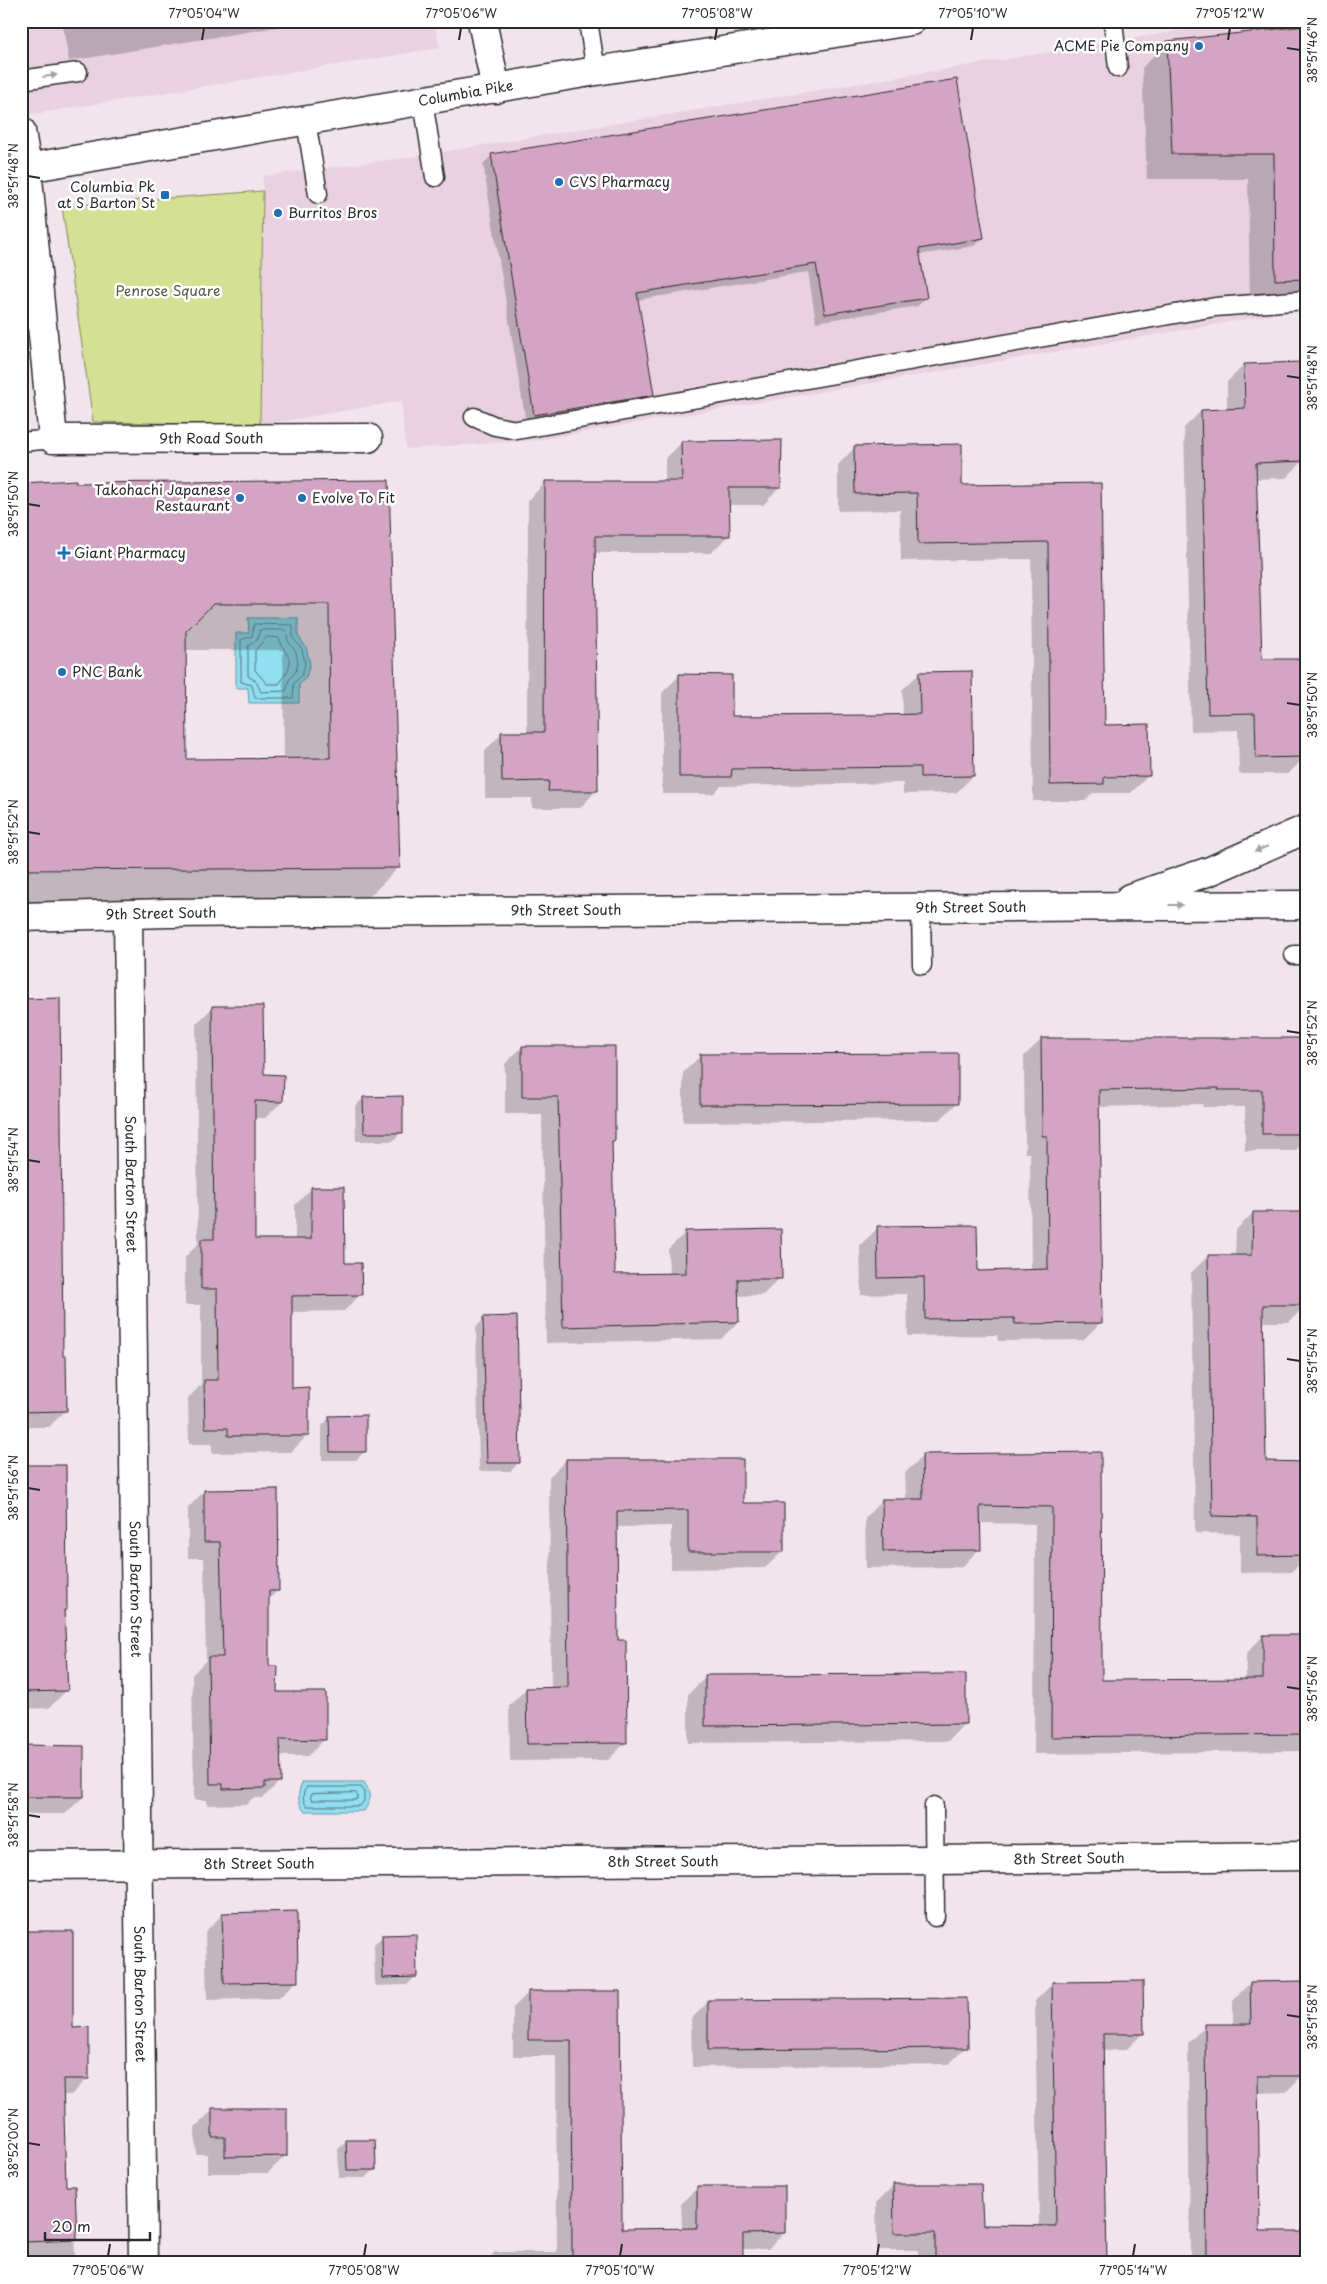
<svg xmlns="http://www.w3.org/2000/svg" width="1327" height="2284" font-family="'Playpen Sans',sans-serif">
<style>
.built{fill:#e9d1e1}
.green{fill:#d4e093;stroke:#80865f}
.water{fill:#91dff0;stroke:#6897a1}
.shadow{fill:#0003;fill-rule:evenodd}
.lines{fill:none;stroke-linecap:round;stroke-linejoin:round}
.shore{stroke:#54737a;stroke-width:1}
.building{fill:#d3a4c4;stroke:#2b2b2b;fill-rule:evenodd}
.service-casing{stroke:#2b2b2b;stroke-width:21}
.minor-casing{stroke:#2b2b2b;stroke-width:31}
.primary-casing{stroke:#2b2b2b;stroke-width:31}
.service{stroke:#fff;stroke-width:18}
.minor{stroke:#fff;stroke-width:28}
.primary{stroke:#fff;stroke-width:28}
.oneway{fill:#a0a0a0}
.ticks{fill:none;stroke:#2b2b2b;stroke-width:2}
.poi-dot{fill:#1f6fb2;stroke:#fff;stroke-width:2}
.labels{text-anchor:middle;stroke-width:5;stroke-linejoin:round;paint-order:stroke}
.poi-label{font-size:14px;fill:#2b2b2b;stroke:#fff;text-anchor:start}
.street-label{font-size:14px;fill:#2b2b2b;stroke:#fff}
.park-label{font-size:14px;fill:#555845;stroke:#fff}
.neatline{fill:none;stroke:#2b2b2b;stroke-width:2}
.ticks-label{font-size:12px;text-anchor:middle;fill:#2b2b2b}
</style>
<rect width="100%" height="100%" fill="#f2e4ed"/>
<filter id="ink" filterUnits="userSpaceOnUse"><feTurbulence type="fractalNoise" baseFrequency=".02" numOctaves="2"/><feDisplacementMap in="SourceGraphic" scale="10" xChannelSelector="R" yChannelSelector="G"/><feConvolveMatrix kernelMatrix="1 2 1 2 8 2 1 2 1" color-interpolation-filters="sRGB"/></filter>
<g filter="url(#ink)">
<path class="built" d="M 21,21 L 434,21 L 440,48 L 21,116 Z
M 1239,21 L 1306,21 L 1306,309 L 539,440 L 406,449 L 403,429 L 402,401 L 260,425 L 263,176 L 411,157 Z"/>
<path class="green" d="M 263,191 L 260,425 L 93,422 L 62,206 Z"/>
<path class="water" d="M 248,618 L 298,618 L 298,636 L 306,647 L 310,664 L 306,677 L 299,685 L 299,703 L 249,703 L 248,688 L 236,688 L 236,633 L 249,633 Z
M 303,1782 L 364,1782 C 371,1792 371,1801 364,1811 L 304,1811 C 297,1801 297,1793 303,1782 Z"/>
<path class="shadow" d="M 62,21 L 314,21 L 69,61 Z
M 1306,28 L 1306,303 L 1250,305 L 1248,179 L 1147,179 L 1142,68 L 1167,42 Z
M 492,155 L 983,238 L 974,246 L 919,255 L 926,297 L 918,306 L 816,322 L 808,272 L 637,300 L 653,395 L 644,403 L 526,423 L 483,164 Z
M 1244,365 L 1303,461 L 1286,478 L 1255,479 L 1260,661 L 1306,756 L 1288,774 L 1239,774 L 1238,730 L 1191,731 L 1184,428 L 1201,411 L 1227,410 L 1227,382 Z
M 682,442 L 780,487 L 763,505 L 728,505 L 728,536 L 711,553 L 594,553 L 597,790 L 580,808 L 532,808 L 532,798 L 485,798 L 485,751 L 502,733 L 527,733 L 528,500 L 545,483 L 665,482 L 665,459 Z
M 855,447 L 961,487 L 1100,484 L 1104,726 L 1148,776 L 1131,793 L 1093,793 L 1085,801 L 1033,801 L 1031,559 L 901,561 L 900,510 L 838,511 L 838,465 Z
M 21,455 L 25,484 L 388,482 L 398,868 L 352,914 L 21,916 ZM 185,650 L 283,650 L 284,759 L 185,760 Z
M 920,673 L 973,776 L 956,793 L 903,794 L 903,783 L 721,786 L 713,794 L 662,794 L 662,693 L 679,676 L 731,717 L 903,715 L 902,690 Z
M 21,1000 L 66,1410 L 49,1427 L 21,1427 Z
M 213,1007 L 282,1102 L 265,1118 L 254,1118 L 254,1240 L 295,1241 L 295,1205 L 312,1188 L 344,1264 L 360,1295 L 344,1311 L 291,1312 L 291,1389 L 308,1435 L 291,1452 L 212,1453 L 212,1444 L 189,1444 L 188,1398 L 201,1385 L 201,1305 L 185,1305 L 185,1257 L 198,1244 L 196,1024 Z
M 1042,1039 L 1306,1040 L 1306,1141 L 1295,1151 L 1245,1151 L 1245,1107 L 1202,1107 L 1203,1104 L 1098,1107 L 1101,1322 L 1083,1340 L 998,1341 L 997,1335 L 908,1336 L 907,1294 L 861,1295 L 860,1245 L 878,1228 L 977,1273 L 1031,1271 L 1030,1153 L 1025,1153 L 1024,1056 Z
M 522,1047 L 614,1141 L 611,1143 L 614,1275 L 669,1275 L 668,1249 L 686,1232 L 780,1278 L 763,1295 L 737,1296 L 738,1322 L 721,1339 L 546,1343 L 542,1114 L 505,1114 L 505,1064 Z
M 700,1056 L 957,1103 L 940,1120 L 683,1122 L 683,1073 Z
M 364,1098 L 402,1132 L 393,1141 L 356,1141 L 355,1106 Z
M 1253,1213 L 1306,1305 L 1289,1322 L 1262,1322 L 1265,1463 L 1306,1463 L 1306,1558 L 1291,1572 L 1240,1573 L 1240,1534 L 1195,1533 L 1191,1273 L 1208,1256 L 1235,1256 L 1236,1230 Z
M 484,1319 L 519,1462 L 511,1471 L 479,1471 L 476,1327 Z
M 330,1417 L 365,1451 L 356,1460 L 322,1460 L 322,1426 Z
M 1100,1454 L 1101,1681 L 1246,1681 L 1246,1654 L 1263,1636 L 1306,1636 L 1306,1745 L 1300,1751 L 1034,1754 L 1035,1524 L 979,1523 L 979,1549 L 962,1567 L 866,1568 L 865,1518 L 882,1500 L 906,1500 L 905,1473 L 923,1456 Z
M 566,1460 L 742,1504 L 783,1551 L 765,1568 L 671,1569 L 671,1526 L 616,1527 L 617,1642 L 626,1742 L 608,1760 L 510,1761 L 509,1706 L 526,1689 L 551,1689 L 549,1477 Z
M 21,1466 L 65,1466 L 66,1691 L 49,1708 L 21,1709 Z
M 204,1491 L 278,1590 L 267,1601 L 268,1667 L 276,1694 L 325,1739 L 308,1756 L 279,1756 L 280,1781 L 263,1798 L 253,1798 L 247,1804 L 207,1805 L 207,1800 L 194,1800 L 192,1675 L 206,1660 L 204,1558 L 188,1558 L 188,1508 Z
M 706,1677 L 965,1723 L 948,1741 L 688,1743 L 688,1694 Z
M 21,1747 L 83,1797 L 65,1814 L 21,1814 Z
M 223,1914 L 297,1981 L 279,1998 L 207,2000 L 205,1932 Z
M 21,1932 L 72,2029 L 88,2078 L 71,2095 L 62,2095 L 65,2187 L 73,2187 L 75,2263 L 21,2263 Z
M 383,1936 L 416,1976 L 407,1985 L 375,1986 L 374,1944 Z
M 1250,1983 L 1303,2075 L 1286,2092 L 1257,2093 L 1259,2233 L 1305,2263 L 1190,2263 L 1188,2043 L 1205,2026 L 1233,2025 L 1233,2000 Z
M 1052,1984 L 1143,2033 L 1126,2050 L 1102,2051 L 1106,2263 L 918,2263 L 918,2250 L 877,2250 L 876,2203 L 893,2186 L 982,2227 L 1039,2227 L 1035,2001 Z
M 529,1992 L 619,1992 L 620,2230 L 682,2229 L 681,2204 L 697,2188 L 784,2233 L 768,2249 L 742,2249 L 742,2263 L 485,2263 L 495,2252 L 557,2252 L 556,2056 L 513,2056 L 513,2008 Z
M 708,2002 L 966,2047 L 949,2064 L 692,2067 L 691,2019 Z
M 213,2110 L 286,2155 L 268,2173 L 208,2173 L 208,2154 L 196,2154 L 195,2127 Z
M 347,2141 L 375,2169 L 366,2178 L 339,2178 L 338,2149 Z
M 334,2258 L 334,2263 L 301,2263 L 305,2259 Z"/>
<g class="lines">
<path class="shore" d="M 254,624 L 293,625 L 293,638 L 302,649 L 305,664 L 302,675 L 294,683 L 293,698 L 255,698 L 252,685 L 241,682 L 241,640 L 252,636 Z
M 260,630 L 286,630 L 288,641 L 296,652 L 298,663 L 296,671 L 289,680 L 286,691 L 261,692 L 256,681 L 248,676 L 248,646 L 257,640 Z
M 267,637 L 279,638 C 288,663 298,657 279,684 L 267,684 L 255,670 L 255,651 Z
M 307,1787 L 361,1787 L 364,1791 L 364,1801 L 360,1806 L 307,1806 C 302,1801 302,1792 307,1787 Z
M 356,1793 L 358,1797 L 356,1800 L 312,1800 L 310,1798 L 312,1794 Z"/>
</g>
<path class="building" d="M 1306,26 L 1306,279 L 1275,280 L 1274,154 L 1172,154 L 1167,41 Z
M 957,79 L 984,238 L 919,249 L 927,298 L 825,314 L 816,264 L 637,293 L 654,395 L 534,415 L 491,154 Z
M 1302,362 L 1305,461 L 1256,463 L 1262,659 L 1305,659 L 1306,757 L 1256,758 L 1255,713 L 1208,714 L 1201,410 L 1245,408 L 1244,364 Z
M 782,440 L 781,488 L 729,488 L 730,536 L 595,536 L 598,791 L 548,791 L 549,781 L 502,782 L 501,732 L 544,732 L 545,481 L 682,481 L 681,441 Z
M 962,444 L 962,485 L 1101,483 L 1105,725 L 1149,724 L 1150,776 L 1104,777 L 1104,784 L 1050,785 L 1048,542 L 918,544 L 917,493 L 855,494 L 854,446 Z
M 76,480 L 76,483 L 389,480 L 400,868 L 21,870 L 21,483 ZM 213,604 L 329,604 L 330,758 L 187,759 L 186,631 Z
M 972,671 L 974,776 L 920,777 L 920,767 L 732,769 L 731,777 L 679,777 L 679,674 L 732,675 L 732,716 L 876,715 L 920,714 L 919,672 Z
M 60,998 L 63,1356 L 66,1356 L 67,1411 L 21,1412 L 21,999 Z
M 212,1006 L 263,1006 L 264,1074 L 284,1075 L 283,1102 L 255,1101 L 255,1239 L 311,1239 L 311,1187 L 344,1187 L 345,1263 L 361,1263 L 362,1295 L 292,1296 L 292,1388 L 309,1387 L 309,1436 L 228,1436 L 228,1428 L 205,1428 L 204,1380 L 218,1380 L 217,1289 L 201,1289 L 201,1239 L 214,1239 Z
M 1041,1038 L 1306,1038 L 1306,1134 L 1262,1134 L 1262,1090 L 1218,1090 L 1219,1088 L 1099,1090 L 1102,1323 L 1015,1324 L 1014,1318 L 925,1319 L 924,1277 L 878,1278 L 877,1226 L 977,1225 L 978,1271 L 1048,1269 L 1047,1136 L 1042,1136 Z
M 522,1046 L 615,1046 L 615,1141 L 612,1141 L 615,1274 L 686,1273 L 685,1231 L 781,1229 L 782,1279 L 738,1279 L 739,1322 L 563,1327 L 558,1097 L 522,1097 Z
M 958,1053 L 958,1104 L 700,1105 L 700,1054 Z
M 403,1096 L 403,1133 L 364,1133 L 363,1097 Z
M 1253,1212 L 1306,1212 L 1306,1305 L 1263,1305 L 1266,1461 L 1306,1462 L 1306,1555 L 1257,1556 L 1257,1517 L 1212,1516 L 1208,1255 L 1252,1255 Z
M 517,1316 L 520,1463 L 487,1463 L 483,1317 Z
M 366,1415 L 366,1452 L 330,1452 L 329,1416 Z
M 1101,1452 L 1102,1680 L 1263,1679 L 1263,1635 L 1306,1635 L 1306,1734 L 1051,1737 L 1052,1507 L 980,1506 L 981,1550 L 883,1551 L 882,1499 L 923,1499 L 922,1454 Z
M 566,1459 L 743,1459 L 743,1503 L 784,1503 L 784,1552 L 688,1552 L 688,1510 L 617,1511 L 618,1640 L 626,1640 L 627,1743 L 527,1744 L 526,1688 L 568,1687 Z
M 21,1465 L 66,1465 L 67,1610 L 64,1610 L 68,1691 L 21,1692 Z
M 278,1489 L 279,1591 L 269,1591 L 269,1666 L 278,1666 L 277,1692 L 326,1692 L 326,1740 L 280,1739 L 281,1782 L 265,1782 L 265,1788 L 223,1789 L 223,1784 L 210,1784 L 208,1657 L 223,1657 L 220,1542 L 204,1542 L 204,1490 Z
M 966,1674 L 966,1724 L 705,1726 L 705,1675 Z
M 21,1745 L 84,1746 L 84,1797 L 21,1797 Z
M 297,1911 L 298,1982 L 224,1983 L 222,1913 Z
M 21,1931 L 73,1931 L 73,2028 L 89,2027 L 89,2079 L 63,2079 L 66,2186 L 75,2186 L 77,2240 L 25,2242 L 21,2158 Z
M 416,1934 L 417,1977 L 383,1978 L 382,1935 Z
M 1143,1981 L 1144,2034 L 1103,2034 L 1107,2263 L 935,2263 L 935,2233 L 894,2233 L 893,2184 L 981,2184 L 983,2225 L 1056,2226 L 1052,1982 Z
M 1303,1981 L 1305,2076 L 1258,2076 L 1260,2231 L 1305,2231 L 1306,2263 L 1207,2263 L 1205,2024 L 1251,2024 L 1250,1982 Z
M 528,1991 L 620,1991 L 622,2229 L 697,2228 L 697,2186 L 785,2186 L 785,2233 L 743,2234 L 743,2263 L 572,2263 L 571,2040 L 528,2040 Z
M 967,1998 L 968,2048 L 708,2050 L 708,2000 Z
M 212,2108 L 287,2108 L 287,2156 L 225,2157 L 225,2137 L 212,2137 Z
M 346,2140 L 375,2140 L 376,2170 L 347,2170 Z"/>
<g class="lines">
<g class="service-casing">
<path id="service" d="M 588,21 L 596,71
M 1113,21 L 1118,68
M 21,80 L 78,72
M 423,101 L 435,177
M 306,121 L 318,194
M 474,417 L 495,426 L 517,430 L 1215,307 L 1306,300
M 21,442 L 53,439
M 921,906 L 922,965
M 1294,955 L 1306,955
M 934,1806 L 935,1917"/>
</g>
<g class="minor-casing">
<g id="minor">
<path d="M 482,21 L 496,89"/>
<path id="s1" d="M 21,131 L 27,168 L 53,439 L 368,438"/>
<path d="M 1130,898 L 1210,871 L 1306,829"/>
<path id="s2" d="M 128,915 L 143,2263"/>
<path id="s3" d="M 21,917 L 168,913 L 1306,905"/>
<path id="s4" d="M 21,1865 L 934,1860 L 1306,1856"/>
</g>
</g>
<g class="primary-casing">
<g id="primary">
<path id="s5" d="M 21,169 L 596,71 L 911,21"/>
</g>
</g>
<use href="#service" class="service"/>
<use href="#minor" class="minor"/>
<use href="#primary" class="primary"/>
</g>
<defs><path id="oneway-solid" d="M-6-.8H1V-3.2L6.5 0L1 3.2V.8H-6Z" transform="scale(1.25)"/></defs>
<g class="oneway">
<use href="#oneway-solid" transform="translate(50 76) rotate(-8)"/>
<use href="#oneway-solid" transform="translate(1261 849) rotate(157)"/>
<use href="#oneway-solid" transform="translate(1176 905)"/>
</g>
</g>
<path class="ticks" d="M 202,40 L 204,28M 459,40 L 461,28M 715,40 L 717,28M 971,40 L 973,28M 1228,40 L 1230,28M 1287,48 L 1300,50M 28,176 L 40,178M 1287,376 L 1300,378M 28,504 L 40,506M 1287,703 L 1300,705M 28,832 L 40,834M 1287,1031 L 1300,1033M 28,1160 L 40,1162M 1287,1359 L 1300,1361M 28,1488 L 40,1490M 1287,1687 L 1300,1689M 28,1815 L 40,1817M 1287,2015 L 1300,2017M 28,2143 L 40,2145M 108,2256 L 110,2244M 364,2256 L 366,2244M 620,2256 L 622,2244M 877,2256 L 879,2244M 1133,2256 L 1135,2244"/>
<g class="poi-dot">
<circle cx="1199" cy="46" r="5"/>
<circle cx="559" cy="182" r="5"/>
<rect x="160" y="190" width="10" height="10" rx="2.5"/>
<circle cx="278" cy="213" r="5"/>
<circle cx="240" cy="498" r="5"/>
<circle cx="302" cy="498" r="5"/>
<path d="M61.5 545.5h5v5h5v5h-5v5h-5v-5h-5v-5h5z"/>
<circle cx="62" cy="672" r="5"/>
</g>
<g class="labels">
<g class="poi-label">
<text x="1189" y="51" text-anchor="end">ACME Pie Company</text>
<text x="569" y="187">CVS Pharmacy</text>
<text x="155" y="192" text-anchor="end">Columbia Pk<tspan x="155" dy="16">at S Barton St</tspan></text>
<text x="288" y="218">Burritos Bros</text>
<text x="230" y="495" text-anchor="end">Takohachi Japanese<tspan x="230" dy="16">Restaurant</tspan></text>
<text x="312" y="503">Evolve To Fit</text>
<text x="74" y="558">Giant Pharmacy</text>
<text x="72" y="677">PNC Bank</text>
</g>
<g class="street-label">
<text dy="5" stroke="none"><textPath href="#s5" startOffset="451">Columbia Pike</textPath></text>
<text dy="5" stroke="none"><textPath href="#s1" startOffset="468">9th Road South</textPath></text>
<text dy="5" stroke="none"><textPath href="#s3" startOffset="950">9th Street South</textPath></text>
<text dy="5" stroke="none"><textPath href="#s3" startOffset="545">9th Street South</textPath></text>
<text dy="5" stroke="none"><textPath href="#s3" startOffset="140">9th Street South</textPath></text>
<text dy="5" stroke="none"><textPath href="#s2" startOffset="269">South Barton Street</textPath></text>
<text dy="5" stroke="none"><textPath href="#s2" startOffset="674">South Barton Street</textPath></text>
<text dy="5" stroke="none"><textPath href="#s4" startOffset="1048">8th Street South</textPath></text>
<text dy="5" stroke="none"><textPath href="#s4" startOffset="642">8th Street South</textPath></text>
<text dy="5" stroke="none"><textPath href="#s4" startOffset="238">8th Street South</textPath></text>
<text dy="5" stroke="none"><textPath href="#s2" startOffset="1079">South Barton Street</textPath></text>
</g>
<g class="park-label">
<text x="168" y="296">Penrose Square</text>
</g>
</g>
<rect width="1327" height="2284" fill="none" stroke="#fff" stroke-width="55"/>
<path d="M45 2232v8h105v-8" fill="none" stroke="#2b2b2b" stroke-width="2.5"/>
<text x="52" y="2232" font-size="15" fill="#2b2b2b" stroke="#ffffff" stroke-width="4" paint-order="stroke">20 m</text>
<rect x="28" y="28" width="1272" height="2228" class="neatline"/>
<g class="ticks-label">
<text x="204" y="18">77°05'04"W</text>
<text x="461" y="18">77°05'06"W</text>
<text x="717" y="18">77°05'08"W</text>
<text x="973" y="18">77°05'10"W</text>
<text x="1230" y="18">77°05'12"W</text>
<text transform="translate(1313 50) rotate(-90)" y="4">38°51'46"N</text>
<text transform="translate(14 176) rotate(-90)" y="4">38°51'48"N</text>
<text transform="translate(1313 378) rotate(-90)" y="4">38°51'48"N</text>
<text transform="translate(14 504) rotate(-90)" y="4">38°51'50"N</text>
<text transform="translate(1313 705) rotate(-90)" y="4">38°51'50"N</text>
<text transform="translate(14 832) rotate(-90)" y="4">38°51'52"N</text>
<text transform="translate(1313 1033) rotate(-90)" y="4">38°51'52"N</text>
<text transform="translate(14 1160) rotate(-90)" y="4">38°51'54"N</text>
<text transform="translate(1313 1361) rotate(-90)" y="4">38°51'54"N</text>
<text transform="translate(14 1488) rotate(-90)" y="4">38°51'56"N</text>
<text transform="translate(1313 1689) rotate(-90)" y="4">38°51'56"N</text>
<text transform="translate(14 1815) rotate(-90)" y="4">38°51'58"N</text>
<text transform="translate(1313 2017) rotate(-90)" y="4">38°51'58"N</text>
<text transform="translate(14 2143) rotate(-90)" y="4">38°52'00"N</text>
<text x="108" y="2275">77°05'06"W</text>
<text x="364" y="2275">77°05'08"W</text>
<text x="620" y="2275">77°05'10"W</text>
<text x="877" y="2275">77°05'12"W</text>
<text x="1133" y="2275">77°05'14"W</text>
</g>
</svg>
